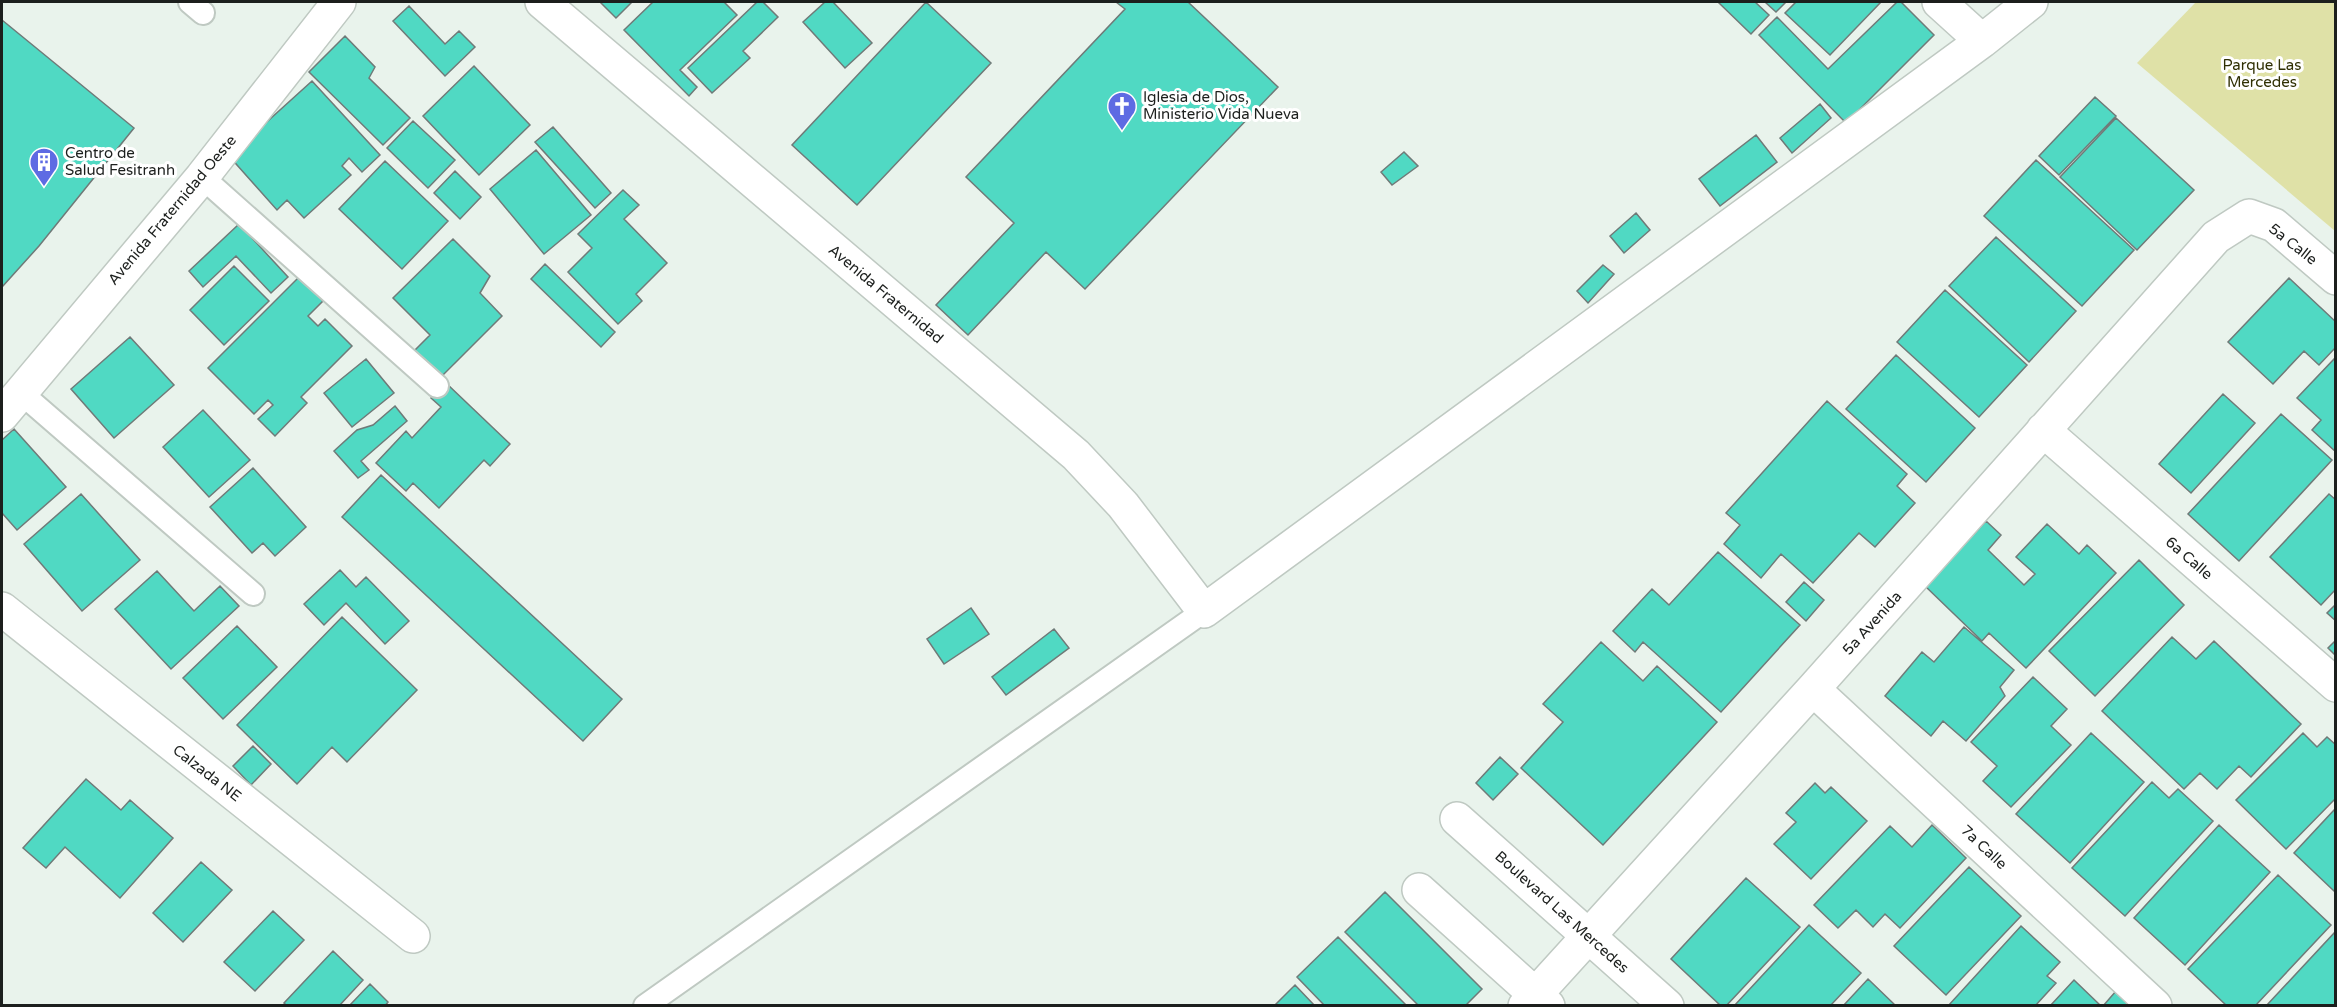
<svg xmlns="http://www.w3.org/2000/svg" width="2337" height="1007" font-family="'Varela Round',sans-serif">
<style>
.green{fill:#dfe1a7}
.building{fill:#50d9c3;stroke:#6f7a78;stroke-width:1.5}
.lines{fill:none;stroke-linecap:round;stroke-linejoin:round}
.lane-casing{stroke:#bfc9c2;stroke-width:26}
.street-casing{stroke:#bfc9c2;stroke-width:36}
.lane{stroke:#fff;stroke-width:22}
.street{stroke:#fff;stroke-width:33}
.labels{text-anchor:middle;stroke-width:6;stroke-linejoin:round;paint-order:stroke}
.park-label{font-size:15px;fill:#303004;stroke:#fff}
.poi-label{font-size:15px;fill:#1c1f1d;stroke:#fff;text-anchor:start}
.street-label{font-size:15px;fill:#1c1f1d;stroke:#fff}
</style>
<rect width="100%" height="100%" fill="#e9f3ec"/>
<path class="green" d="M 2196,2 L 2335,2 L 2335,231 L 2137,63 Z"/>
<path class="building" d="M 600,2 L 632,2 L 616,18 Z
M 653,2 L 724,2 L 737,15 L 680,70 L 697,87 L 689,96 L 624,30 Z
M 757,2 L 763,2 L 778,17 L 743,51 L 750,58 L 712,93 L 688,68 Z
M 825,2 L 833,2 L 872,43 L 845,68 L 803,22 Z
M 926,2 L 991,63 L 857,205 L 792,145 Z
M 1116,2 L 1188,2 L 1278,87 L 1085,289 L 1046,252 L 968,335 L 936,305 L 1014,223 L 966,177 L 1125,9 Z
M 1718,2 L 1755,2 L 1769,15 L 1751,34 Z
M 1765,2 L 1786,2 L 1776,12 Z
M 1796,2 L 1881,2 L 1830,55 L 1785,13 Z
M 1897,2 L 1901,2 L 1934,35 L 1846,123 L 1759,35 L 1777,17 L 1828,69 Z
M 409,6 L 445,44 L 459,31 L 475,47 L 445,76 L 393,21 Z
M 2,20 L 134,128 L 39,246 L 2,287 Z
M 345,36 L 375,67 L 369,78 L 410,118 L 383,145 L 309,72 Z
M 474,66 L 530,125 L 479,175 L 423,116 Z
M 312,81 L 380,155 L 362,172 L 349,158 L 342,166 L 351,175 L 304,218 L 287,200 L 277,210 L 229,156 Z
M 2095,97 L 2116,116 L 2059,175 L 2039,156 Z
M 1820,104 L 1831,118 L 1792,153 L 1780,138 Z
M 2116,118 L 2194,190 L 2137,250 L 2060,177 Z
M 413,121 L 455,160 L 428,188 L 387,148 Z
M 553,127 L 611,193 L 595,208 L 535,142 Z
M 1756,135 L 1777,162 L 1720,206 L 1699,179 Z
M 536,150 L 591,215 L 544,254 L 490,189 Z
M 1404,152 L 1418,166 L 1392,185 L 1381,172 Z
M 2036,160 L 2134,250 L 2082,306 L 1984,216 Z
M 385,161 L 448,221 L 402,269 L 339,209 Z
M 455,171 L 481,197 L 460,219 L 434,193 Z
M 623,190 L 639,205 L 624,219 L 667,263 L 636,294 L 642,301 L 618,324 L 568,272 L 592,248 L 578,234 Z
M 1636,213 L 1650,230 L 1624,253 L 1610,236 Z
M 239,224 L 288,277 L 271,293 L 236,256 L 203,287 L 189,271 Z
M 1996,237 L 2076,311 L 2029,362 L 1949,286 Z
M 453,239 L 490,276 L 480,293 L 502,316 L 438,380 L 412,353 L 430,335 L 393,298 Z
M 545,264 L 615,332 L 601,347 L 531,279 Z
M 1603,265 L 1614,274 L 1588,303 L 1577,291 Z
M 234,266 L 269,301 L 224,345 L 190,310 Z
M 299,277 L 323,301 L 308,316 L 318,326 L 325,319 L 352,346 L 301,397 L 307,403 L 275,436 L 258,419 L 273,405 L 268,400 L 254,414 L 208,368 Z
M 2289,278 L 2336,322 L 2336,347 L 2319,365 L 2304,351 L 2273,384 L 2228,342 Z
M 1945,290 L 2027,365 L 1979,417 L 1897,342 Z
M 130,337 L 174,385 L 114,438 L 71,389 Z
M 1896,355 L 1975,428 L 1926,482 L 1846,409 Z
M 2336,357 L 2336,452 L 2312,430 L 2321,420 L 2297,398 Z
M 366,359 L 394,393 L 352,427 L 324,393 Z
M 446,383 L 510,444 L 490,466 L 484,460 L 439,508 L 413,483 L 406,491 L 376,463 L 406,431 L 412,438 L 441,407 L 431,398 Z
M 2223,394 L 2255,423 L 2191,493 L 2159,464 Z
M 1827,401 L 1907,474 L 1897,486 L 1915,503 L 1875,547 L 1859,533 L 1813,583 L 1781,554 L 1761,578 L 1724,544 L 1740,525 L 1726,513 Z
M 395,406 L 407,421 L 361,461 L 369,470 L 358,478 L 334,451 L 357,430 L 373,425 Z
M 203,410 L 250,460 L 209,497 L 163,447 Z
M 2281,414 L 2332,460 L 2239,561 L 2188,514 Z
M 14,429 L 66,487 L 17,530 L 2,513 L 2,440 Z
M 253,468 L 306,527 L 275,556 L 263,543 L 252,553 L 210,507 Z
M 381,475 L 622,699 L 583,741 L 342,517 Z
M 81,494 L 140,560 L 82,611 L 24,544 Z
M 2329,494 L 2336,500 L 2336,589 L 2321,605 L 2270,557 Z
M 1986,521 L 2001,535 L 1988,550 L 2024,585 L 2035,574 L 2016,557 L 2047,524 L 2079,554 L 2087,545 L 2116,573 L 2026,668 L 1989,633 L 1982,641 L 1925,586 Z
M 1718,552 L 1800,625 L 1721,712 L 1643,642 L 1635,652 L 1613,631 L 1652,589 L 1669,605 Z
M 2139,560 L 2184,605 L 2095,696 L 2049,651 Z
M 340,570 L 356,587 L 366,577 L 409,621 L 385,644 L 346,603 L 324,625 L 304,604 Z
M 157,571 L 194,611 L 220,586 L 239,606 L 171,669 L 115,609 Z
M 1804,582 L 1824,600 L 1806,621 L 1786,602 Z
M 2336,604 L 2336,621 L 2327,613 Z
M 971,608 L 989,634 L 944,664 L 927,639 Z
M 342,617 L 417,690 L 347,762 L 332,747 L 297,784 L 237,725 Z
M 237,626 L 277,667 L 223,719 L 183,678 Z
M 1964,627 L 2014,670 L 2000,687 L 2005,696 L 1966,741 L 1943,721 L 1931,736 L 1885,696 L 1922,652 L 1934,662 Z
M 1054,629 L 1069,648 L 1006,695 L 992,677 Z
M 2172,637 L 2196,659 L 2214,641 L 2301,724 L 2251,777 L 2239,766 L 2217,789 L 2200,773 L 2184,789 L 2102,711 Z
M 2336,640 L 2336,656 L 2328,648 Z
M 1601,642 L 1643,681 L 1657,666 L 1717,722 L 1603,845 L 1521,768 L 1563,722 L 1543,704 Z
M 2033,677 L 2067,709 L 2051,726 L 2071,745 L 2011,807 L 1983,781 L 1997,766 L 1971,742 Z
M 2091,733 L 2144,782 L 2070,863 L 2016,814 Z
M 2303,733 L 2317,747 L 2327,737 L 2336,745 L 2336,798 L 2286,849 L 2236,800 Z
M 253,746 L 271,764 L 251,785 L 233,766 Z
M 1500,757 L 1518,774 L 1493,800 L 1476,783 Z
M 86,779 L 121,810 L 130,800 L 173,838 L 120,898 L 65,847 L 46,868 L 23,848 Z
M 2152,782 L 2169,798 L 2178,789 L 2213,821 L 2125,916 L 2072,868 Z
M 1815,783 L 1825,793 L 1831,787 L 1867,821 L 1811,879 L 1774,844 L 1796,822 L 1786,813 Z
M 2336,808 L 2336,889 L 2334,891 L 2294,853 Z
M 1932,825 L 1966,858 L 1900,928 L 1885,914 L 1873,927 L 1856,910 L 1838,928 L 1814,905 L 1890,826 L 1912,847 Z
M 2219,825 L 2270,872 L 2185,965 L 2134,918 Z
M 201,862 L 232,890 L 183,942 L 153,913 Z
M 1969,867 L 2021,916 L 1946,995 L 1894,946 Z
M 2278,875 L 2331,925 L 2255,1006 L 2227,1006 L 2188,969 Z
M 1746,878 L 1800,927 L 1726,1006 L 1721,1006 L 1671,959 Z
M 1385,892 L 1482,989 L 1465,1006 L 1419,1006 L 1345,932 Z
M 273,911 L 304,940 L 255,991 L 224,962 Z
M 1809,925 L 1861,973 L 1830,1006 L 1734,1006 Z
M 2021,926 L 2060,962 L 2047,976 L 2056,983 L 2035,1006 L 1948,1006 Z
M 2336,931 L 2336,1006 L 2266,1006 Z
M 1338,937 L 1407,1006 L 1325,1006 L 1297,977 Z
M 333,951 L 363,980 L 339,1006 L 287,1006 L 284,1003 Z
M 1868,979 L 1896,1006 L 1843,1006 Z
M 2074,980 L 2101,1006 L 2050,1006 Z
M 370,984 L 388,1002 L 385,1006 L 349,1006 Z
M 1295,985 L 1315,1006 L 1274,1006 Z
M 2116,991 L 2132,1006 L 2103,1006 Z"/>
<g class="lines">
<g class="lane-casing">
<path id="lane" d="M 190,2 L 203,13
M 202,177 L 437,386
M 20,392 L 253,594
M 645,1006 L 1204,611"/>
</g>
<g class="street-casing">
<path id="street" d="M 542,2 L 1076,455 L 1123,505 L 1204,611 L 1982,41 L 2031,2
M 1939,2 L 1982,41
M 2,415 L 202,177 L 339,2
M 2043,430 L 2336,685
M 2,609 L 413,936
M 1813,689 L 2155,1006
M 1457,819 L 1667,1006
M 1419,890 L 1548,1006
M 1525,1006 L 1813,689 L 2216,237 L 2249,216 L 2274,225 L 2336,278"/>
</g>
<use href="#lane" class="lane"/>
<use href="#street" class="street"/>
</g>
<defs>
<g id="church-pin" transform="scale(1.5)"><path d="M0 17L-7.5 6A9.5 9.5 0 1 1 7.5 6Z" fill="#5e6be3" stroke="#fff"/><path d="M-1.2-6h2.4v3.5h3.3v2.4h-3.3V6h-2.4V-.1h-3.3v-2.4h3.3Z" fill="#fff"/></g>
<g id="building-pin" transform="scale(1.5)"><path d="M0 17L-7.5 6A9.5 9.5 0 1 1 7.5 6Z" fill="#5e6be3" stroke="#fff"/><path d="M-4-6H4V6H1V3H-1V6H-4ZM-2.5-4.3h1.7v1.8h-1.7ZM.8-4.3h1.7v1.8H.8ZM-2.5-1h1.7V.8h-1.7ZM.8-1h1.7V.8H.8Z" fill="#fff"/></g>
</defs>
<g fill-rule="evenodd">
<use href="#church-pin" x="1122" y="106"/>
<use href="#building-pin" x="44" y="162"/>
</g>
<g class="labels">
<g class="park-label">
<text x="2262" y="70">Parque Las<tspan x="2262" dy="17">Mercedes</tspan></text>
</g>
<g class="poi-label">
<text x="1143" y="102">Iglesia de Dios,<tspan x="1143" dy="17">Ministerio Vida Nueva</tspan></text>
<text x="65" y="158">Centro de<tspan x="65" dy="17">Salud Fesitranh</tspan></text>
</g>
<g class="street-label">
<text transform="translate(172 210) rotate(-50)" y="5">Avenida Fraternidad Oeste</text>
<text transform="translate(2293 244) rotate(38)" y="5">5a Calle</text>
<text transform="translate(886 294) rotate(40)" y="5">Avenida Fraternidad</text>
<text transform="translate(2189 558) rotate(41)" y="5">6a Calle</text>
<text transform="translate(1872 623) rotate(-48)" y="5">5a Avenida</text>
<text transform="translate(207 773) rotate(38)" y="5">Calzada NE</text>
<text transform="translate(1984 847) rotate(43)" y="5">7a Calle</text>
<text transform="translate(1562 912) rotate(42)" y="5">Boulevard Las Mercedes</text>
</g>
</g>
<rect width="2337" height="1007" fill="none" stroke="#1c1f1d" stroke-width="6"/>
</svg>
